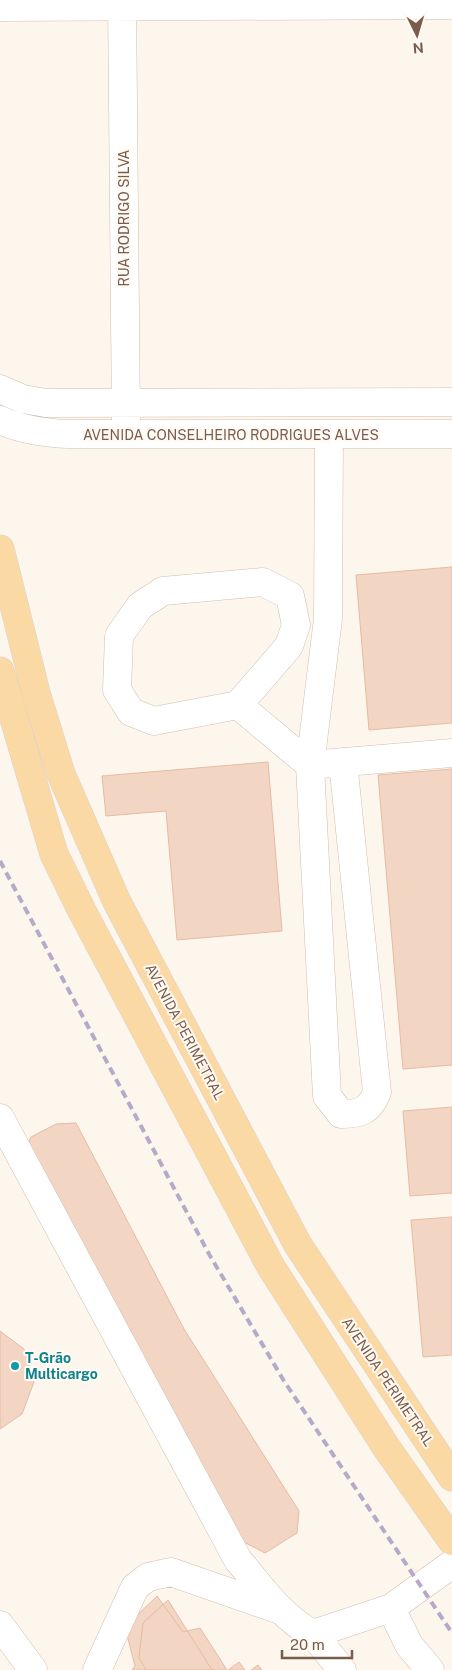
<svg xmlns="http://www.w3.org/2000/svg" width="452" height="1670" font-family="'Public Sans',sans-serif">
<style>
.building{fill:#f3d5c3;stroke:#e6bba3}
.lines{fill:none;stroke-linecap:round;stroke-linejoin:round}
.minor-casing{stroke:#d1beb0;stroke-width:29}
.major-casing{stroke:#dad1cd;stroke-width:29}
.minor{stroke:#fff;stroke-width:28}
.major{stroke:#fbd9a5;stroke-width:28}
.rail{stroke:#b9a8c9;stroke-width:4;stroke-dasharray:8 5;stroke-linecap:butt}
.culture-dot{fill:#0f9aa8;stroke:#fffaf3;stroke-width:2}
.labels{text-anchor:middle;stroke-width:4;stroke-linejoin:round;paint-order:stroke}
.street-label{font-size:14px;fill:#7a5c4d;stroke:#fffaf3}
.culture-label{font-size:14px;font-weight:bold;fill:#0d838f;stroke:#fffaf3;text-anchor:start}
</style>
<rect width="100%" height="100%" fill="#fdf6ec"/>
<path class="building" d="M 452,567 L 452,723 L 369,730 L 356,575 Z
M 268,762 L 282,931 L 177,940 L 166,811 L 106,816 L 102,776 Z
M 452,769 L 452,1065 L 403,1069 L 378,775 Z
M 452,1107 L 452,1193 L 410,1196 L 403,1111 Z
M 76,1123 L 184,1329 L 299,1511 L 297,1533 L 265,1553 L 242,1541 L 23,1152 L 31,1137 L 56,1124 Z
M 452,1217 L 452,1355 L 423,1357 L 411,1220 Z
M 0,1331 L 24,1349 L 34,1382 L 22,1414 L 0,1429 Z
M 157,1596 L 183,1632 L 200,1628 L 227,1670 L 132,1670 L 135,1666 L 125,1627 Z
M 168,1600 L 212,1670 L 146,1670 L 139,1658 L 143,1623 Z
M 239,1662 L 245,1670 L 228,1670 Z
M 258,1665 L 262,1670 L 251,1670 Z"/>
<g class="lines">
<g class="minor-casing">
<path id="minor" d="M 122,0 L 126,421
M 0,7 L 452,5
M 0,389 L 23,399 L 46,403 L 452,402
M 0,420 C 22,430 44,433 68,434 L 452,434
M 238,705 L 154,721 L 131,712 L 117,690 L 119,636 L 140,606 L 163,591 L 263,582 L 290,596 L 296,625 L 289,646 L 238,705 L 310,765 L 328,619 L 329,435
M 343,762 L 377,1092 C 370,1111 360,1114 341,1114 L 327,1096 L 310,765 L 452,753
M 0,1118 L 238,1560 C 261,1587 282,1618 313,1634 L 391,1608 L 452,1564
M 391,1608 L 409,1645 L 430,1670
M 0,1625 L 33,1670
M 313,1634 L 342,1670
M 97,1670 L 135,1587 L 148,1577 L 171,1572 L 280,1610"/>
</g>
<g class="major-casing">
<path id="major" d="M 0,549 L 36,693 L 61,774 L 117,902 L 298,1245 L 452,1477
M 0,671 L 54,854 L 82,911 L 271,1267 L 386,1447 L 452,1541"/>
</g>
<use href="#minor" class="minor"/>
<use href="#major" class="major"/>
<path class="rail" d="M 0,861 L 209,1254 L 284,1381 L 452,1633"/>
</g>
<circle class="culture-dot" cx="15" cy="1366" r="5"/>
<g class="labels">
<g class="street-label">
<text transform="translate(124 218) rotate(-90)" y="5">RUA RODRIGO SILVA</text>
<text x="231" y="440">AVENIDA CONSELHEIRO RODRIGUES ALVES</text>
<text transform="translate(185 1032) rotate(62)" y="5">AVENIDA PERIMETRAL</text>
<text transform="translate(388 1382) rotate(56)" y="5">AVENIDA PERIMETRAL</text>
</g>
<g class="culture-label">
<text x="25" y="1363">T-Grão<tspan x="25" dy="16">Multicargo</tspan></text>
</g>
</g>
<g transform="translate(417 35) rotate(175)" stroke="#fffaf3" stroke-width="4" paint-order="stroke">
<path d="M0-4L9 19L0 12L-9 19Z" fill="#7a5c4d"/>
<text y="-8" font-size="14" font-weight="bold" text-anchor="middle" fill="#7a5c4d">N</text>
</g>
<path d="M282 1650v8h70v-8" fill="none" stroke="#7a5c4d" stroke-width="2.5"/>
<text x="290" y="1650" font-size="15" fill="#7a5c4d" stroke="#fffaf3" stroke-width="4" paint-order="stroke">20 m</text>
</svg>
